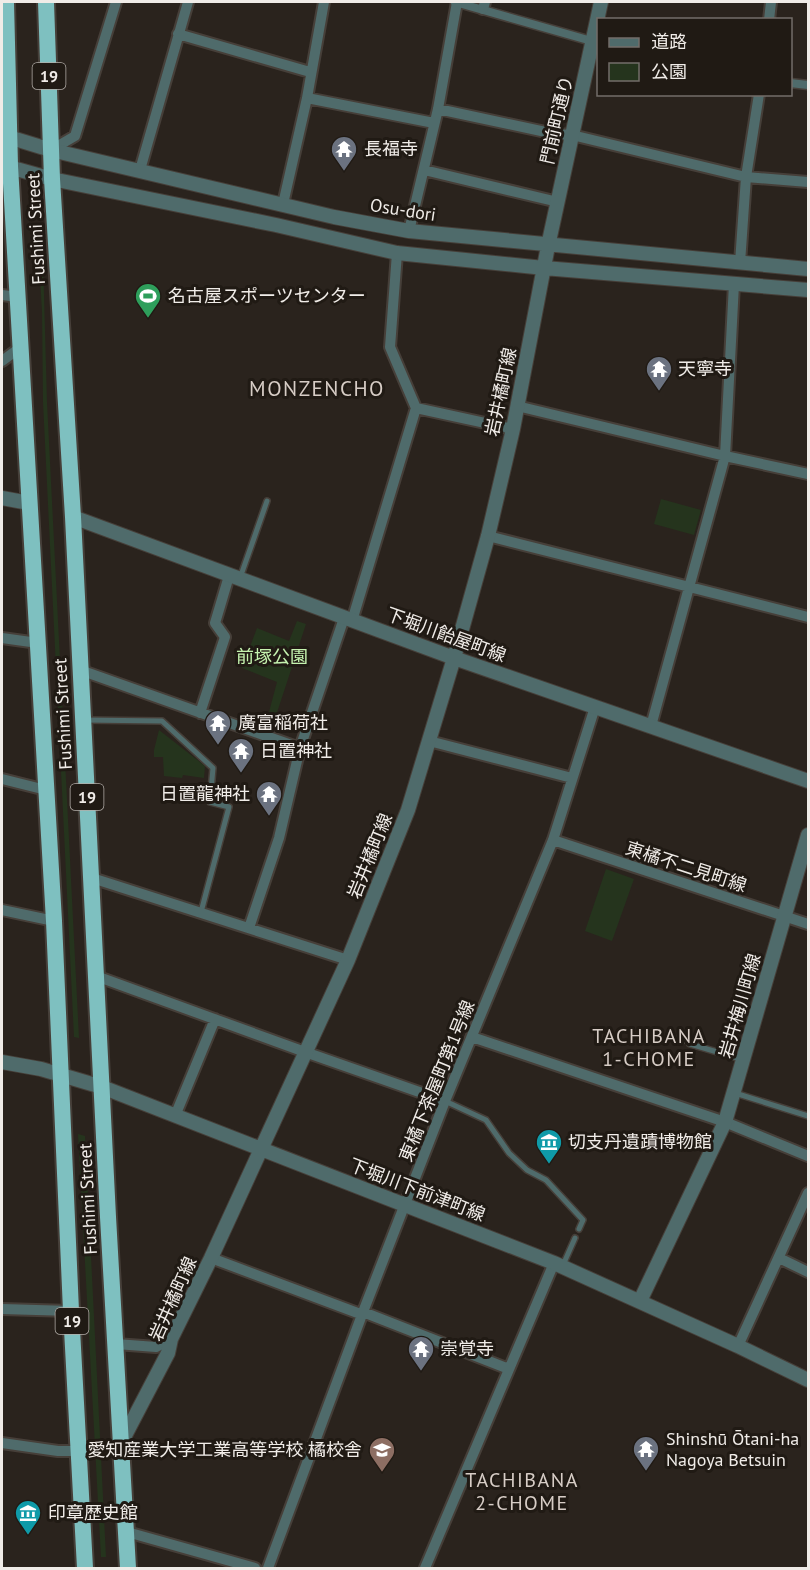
<svg xmlns="http://www.w3.org/2000/svg" width="810" height="1570" font-family="'PT Sans','Noto Sans JP',sans-serif">
<style>
.green{fill:#25341d}
.lines{fill:none;stroke-linecap:round;stroke-linejoin:round}
.service-casing{stroke:#463f39;stroke-width:8}
.pedestrian-casing{stroke:#463f39;stroke-width:11}
.minor-casing{stroke:#463f39;stroke-width:14}
.tertiary-casing{stroke:#463f39;stroke-width:16}
.trunk-casing{stroke:#463f39;stroke-width:20}
.service{stroke:#4f6b6b;stroke-width:5}
.pedestrian{stroke:#4f6b6b;stroke-width:8}
.minor{stroke:#4f6b6b;stroke-width:10}
.tertiary{stroke:#4f6b6b;stroke-width:14}
.trunk{stroke:#7ec0c0;stroke-width:16}
.labels{text-anchor:middle;stroke-width:6;stroke-linejoin:round;paint-order:stroke}
.shield{fill:#201a14;stroke:#b2ada8;stroke-width:1.5}
.shield-label{font-size:16px;font-weight:bold;fill:#f0ece8}
.street-label{font-size:18px;fill:#f0ece8;stroke:#201a14}
.poi-label{font-size:18px;fill:#f0ece8;stroke:#201a14;text-anchor:start}
.park-label{font-size:18px;fill:#c5f3af;stroke:#201a14}
.neighbourhood-label{font-size:20px;letter-spacing:1.5px;fill:#d7cdc6;stroke:#201a14}
.quarter-label{font-size:21px;letter-spacing:1.5px;fill:#d7cdc6;stroke:#201a14}
</style>
<rect width="100%" height="100%" fill="#2a231d"/>
<path class="green" d="M 37,223 L 42,223 L 47,402 L 79,1038 L 74,1037 L 43,402 L 42,312 Z
M 661,499 L 701,510 L 694,535 L 654,524 Z
M 297,621 L 306,624 L 271,731 L 265,727 L 277,682 L 242,668 L 257,628 L 289,641 Z
M 159,730 L 205,766 L 204,778 L 183,775 L 182,778 L 164,776 L 163,757 L 154,757 L 154,750 Z
M 606,869 L 634,879 L 612,941 L 585,931 Z
M 78,1134 L 85,1136 L 106,1557 L 101,1557 Z"/>
<g class="lines">
<g class="service-casing">
<path id="service" d="M 240,578 L 267,501
M 84,720 L 162,721 L 213,768 L 210,802 L 229,807 L 201,912
M 671,1037 L 682,1041
M 690,1044 L 741,1059
M 735,1093 L 808,1116
M 445,1101 L 486,1120 L 509,1153 L 527,1170 L 546,1180 L 583,1220 L 579,1229
M 563,1265 L 575,1238"/>
</g>
<g class="pedestrian-casing">
<path id="pedestrian" d="M 455,2 L 595,42
M 790,83 L 808,85"/>
</g>
<g class="minor-casing">
<path id="minor" d="M 483,9 L 485,2
M 769,20 L 771,2
M 178,34 L 310,72
M 307,98 L 434,123
M 438,109 L 555,134 L 572,135 L 746,177 L 808,182
M 51,150 L 75,136 L 116,2
M 140,170 L 188,2
M 424,170 L 558,202
M 283,204 L 307,98 L 324,2
M 409,231 L 438,109 L 457,2
M 740,263 L 746,177 L 759,94
M 2,295 L 18,297
M 2,361 L 21,347
M 517,406 L 725,456 L 808,474
M 416,408 L 513,429
M 488,536 L 808,617
M 352,621 L 416,408 L 390,347 L 397,253
M 2,638 L 38,643
M 80,670 L 300,748
M 200,713 L 225,637 L 215,623 L 229,576
M 651,726 L 725,456 L 734,284
M 429,741 L 572,778
M 2,779 L 46,790
M 553,840 L 808,924
M 92,878 L 348,960
M 2,910 L 54,921
M 249,928 L 279,838 L 300,748 L 344,618
M 96,976 L 305,1052 L 445,1101
M 472,1037 L 725,1122 L 808,1156
M 175,1116 L 215,1019
M 211,1258 L 363,1315
M 779,1258 L 808,1272
M 2,1309 L 71,1311
M 363,1312 L 509,1369
M 116,1344 L 156,1347 L 171,1339
M 738,1346 L 808,1193
M 2,1443 L 58,1451 L 80,1451
M 127,1532 L 255,1568
M 268,1568 L 363,1312 L 445,1101 L 553,840 L 595,707
M 425,1568 L 554,1263"/>
</g>
<g class="tertiary-casing">
<path id="tertiary" d="M 2,135 L 51,150 L 334,217 L 409,231 L 808,269
M 2,165 L 52,179 L 276,225 L 397,253 L 544,268 L 808,290
M 2,498 L 29,503
M 73,517 L 454,658 L 808,781
M 2,1062 L 41,1069 L 102,1087 L 554,1263 L 738,1346 L 808,1380
M 640,1301 L 725,1122 L 808,835
M 121,1443 L 168,1353 L 171,1339 L 211,1258 L 348,960 L 408,810 L 454,658 L 488,536 L 513,429 L 548,246 L 601,2"/>
</g>
<g class="trunk-casing">
<path id="trunk" d="M 6,2 L 10,166 L 54,921 L 71,1311 L 85,1568
M 46,2 L 52,179 L 73,517 L 108,1217 L 128,1568"/>
</g>
<use href="#service" class="service"/>
<use href="#pedestrian" class="pedestrian"/>
<use href="#minor" class="minor"/>
<use href="#tertiary" class="tertiary"/>
<use href="#trunk" class="trunk"/>
</g>
<defs>
<g id="temple-pin" transform="scale(1.35)"><path d="M0 17L-7.5 6A9.5 9.5 0 1 1 7.5 6Z" fill="#6b7280" stroke="#201a14"/><path d="M0-6L5-2H3V0L6.5 2.5H4V6H1.5V3h-3V6H-4V2.5H-6.5L-3 0V-2H-5Z" fill="#fff"/></g>
<g id="stadium-pin" transform="scale(1.35)"><path d="M0 17L-7.5 6A9.5 9.5 0 1 1 7.5 6Z" fill="#2e9e5b" stroke="#201a14"/><path d="M0-5a6.5 5 0 1 0 0 10a6.5 5 0 1 0 0-10ZM-3.5-1.8h7v3.6h-7Z" fill="#fff"/></g>
<g id="museum-pin" transform="scale(1.35)"><path d="M0 17L-7.5 6A9.5 9.5 0 1 1 7.5 6Z" fill="#0f9aa8" stroke="#201a14"/><path d="M0-6L6-3V-2H-6V-3ZM-5-1h2V3h-2ZM-1-1h2V3h-2ZM3-1h2V3H3ZM-6 4H6V6H-6Z" fill="#fff"/></g>
<g id="school-pin" transform="scale(1.35)"><path d="M0 17L-7.5 6A9.5 9.5 0 1 1 7.5 6Z" fill="#8d6e63" stroke="#201a14"/><path d="M0-5L7-2L0 1L-7-2ZM-4 1L0 2.5L4 1V4Q0 6-4 4Z" fill="#fff"/></g>
</defs>
<g fill-rule="evenodd">
<use href="#temple-pin" x="344" y="149"/>
<use href="#stadium-pin" x="148" y="296"/>
<use href="#temple-pin" x="659" y="369"/>
<use href="#temple-pin" x="218" y="723"/>
<use href="#temple-pin" x="241" y="751"/>
<use href="#temple-pin" x="269" y="794"/>
<use href="#museum-pin" x="549" y="1142"/>
<use href="#temple-pin" x="421" y="1349"/>
<use href="#temple-pin" x="646" y="1449"/>
<use href="#school-pin" x="382" y="1450"/>
<use href="#museum-pin" x="28" y="1513"/>
</g>
<g class="labels">
<g class="shield">
<rect x="32.5" y="63" width="33" height="26" rx="4.5"/>
<rect x="70.5" y="784" width="33" height="26" rx="4.5"/>
<rect x="55.5" y="1308" width="33" height="26" rx="4.5"/>
</g>
<g class="shield-label">
<text x="49" y="82">19</text>
<text x="87" y="803">19</text>
<text x="72" y="1327">19</text>
</g>
<g class="street-label">
<text transform="translate(557 120) rotate(-77)" y="6">門前町通り</text>
<text transform="translate(403 210) rotate(9)" y="6">Osu-dori</text>
<text transform="translate(36 229) rotate(-93)" y="6">Fushimi Street</text>
<text transform="translate(501 392) rotate(-78)" y="6">岩井橘町線</text>
<text transform="translate(446 635) rotate(20)" y="6">下堀川飴屋町線</text>
<text transform="translate(63 714) rotate(-93)" y="6">Fushimi Street</text>
<text transform="translate(370 856) rotate(-68)" y="6">岩井橘町線</text>
<text transform="translate(686 867) rotate(18)" y="6">東橘不二見町線</text>
<text transform="translate(740 1006) rotate(-74)" y="6">岩井梅川町線</text>
<text transform="translate(437 1081) rotate(-68)" y="6">東橘下茶屋町第1号線</text>
<text transform="translate(417 1190) rotate(21)" y="6">下堀川下前津町線</text>
<text transform="translate(88 1199) rotate(-93)" y="6">Fushimi Street</text>
<text transform="translate(173 1299) rotate(-66)" y="6">岩井橘町線</text>
</g>
<g class="poi-label">
<text x="364" y="155">長福寺</text>
<text x="168" y="302">名古屋スポーツセンター</text>
<text x="678" y="375">天寧寺</text>
<text x="238" y="729">廣富稲荷社</text>
<text x="260" y="757">日置神社</text>
<text x="250" y="800" text-anchor="end">日置龍神社</text>
<text x="568" y="1148">切支丹遺蹟博物館</text>
<text x="440" y="1355">崇覚寺</text>
<text x="666" y="1445">Shinshū Ōtani-ha<tspan x="666" dy="21">Nagoya Betsuin</tspan></text>
<text x="362" y="1456" text-anchor="end">愛知産業大学工業高等学校 橘校舎</text>
<text x="48" y="1519">印章歴史館</text>
</g>
<g class="park-label">
<text x="272" y="663">前塚公園</text>
</g>
<g class="neighbourhood-label">
<text x="649" y="1043">TACHIBANA<tspan x="649" dy="23">1-CHOME</tspan></text>
<text x="522" y="1487">TACHIBANA<tspan x="522" dy="23">2-CHOME</tspan></text>
</g>
<g class="quarter-label">
<text x="317" y="396">MONZENCHO</text>
</g>
</g>
<rect width="810" height="1570" fill="none" stroke="#f0ece8" stroke-width="6"/>
<rect x="597" y="18" width="195" height="78" fill="#201a14" stroke="#736e69" stroke-width="1.5"/>
<rect x="609" y="38" width="30" height="9" fill="#4f6b6b" stroke="#736e69" stroke-width="1.5"/>
<text x="651" y="48" font-size="18" fill="#f0ece8">道路</text>
<rect x="609" y="63" width="30" height="18" fill="#25341d" stroke="#736e69" stroke-width="1.5"/>
<text x="651" y="78" font-size="18" fill="#f0ece8">公園</text>
</svg>
